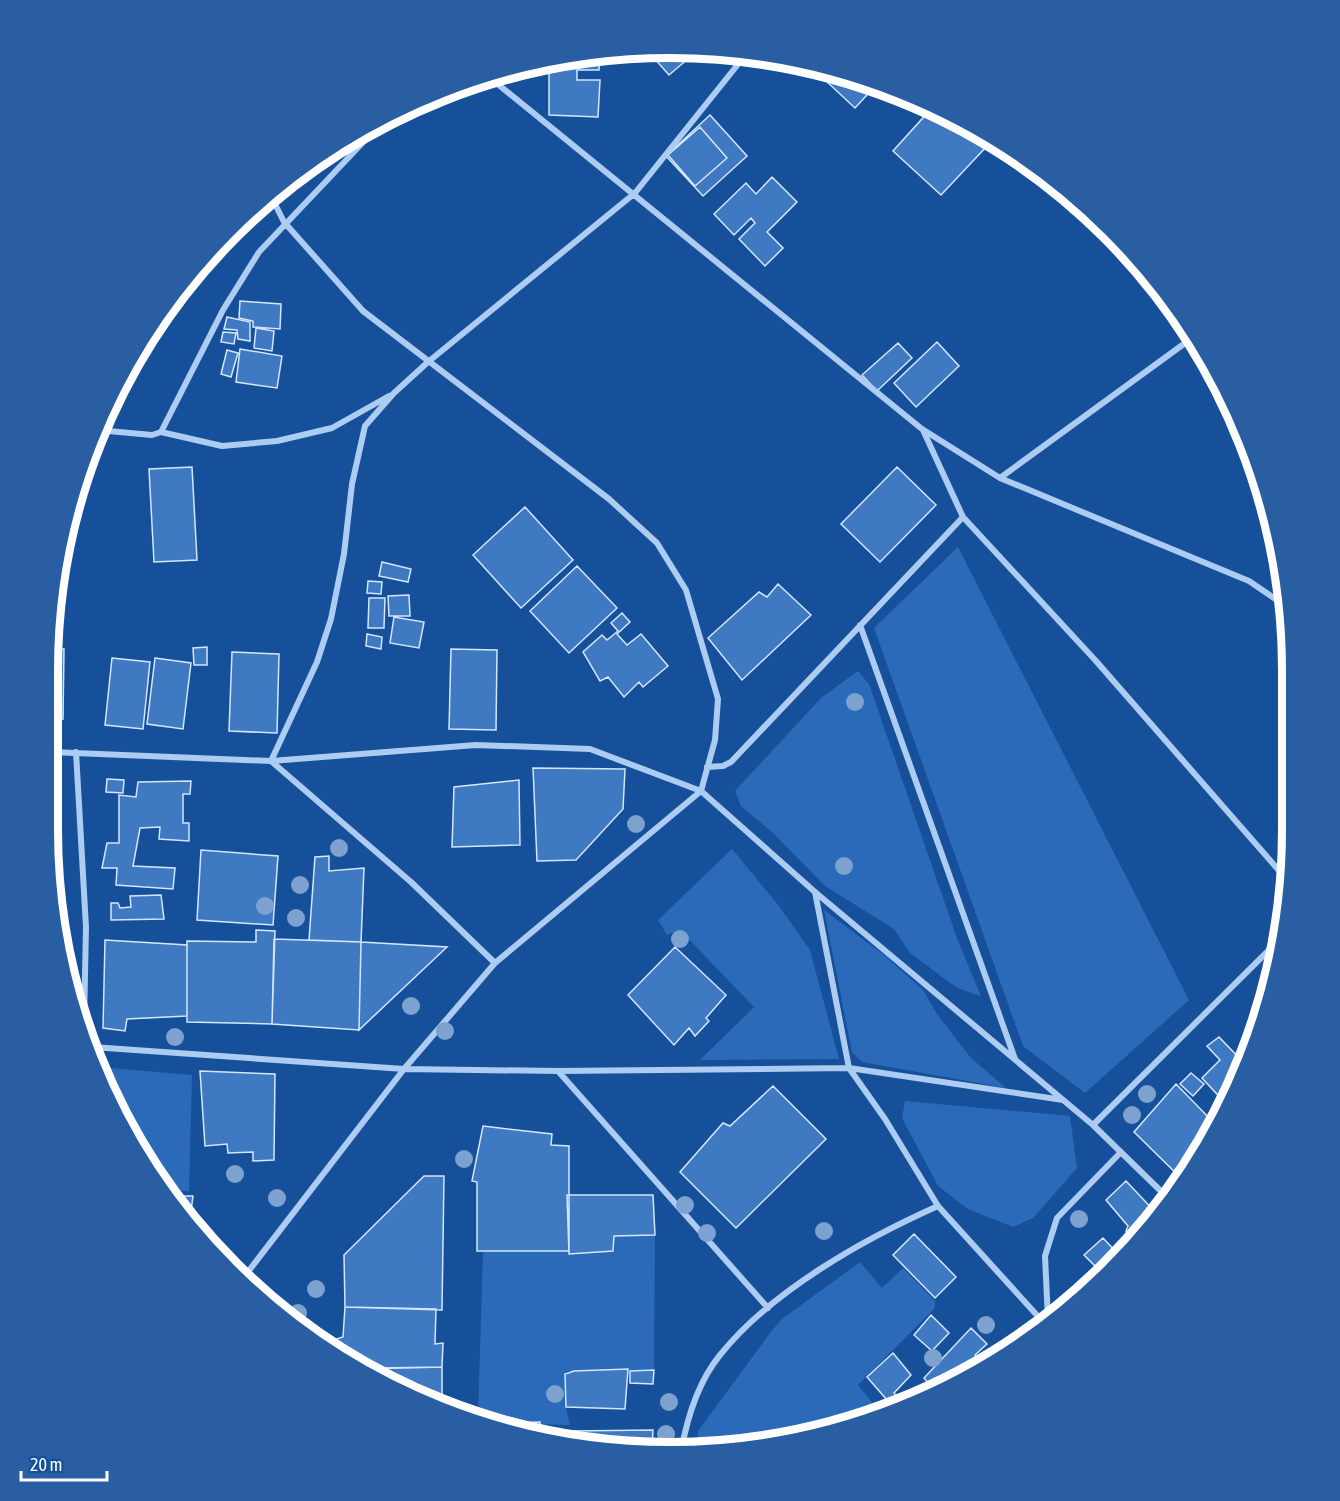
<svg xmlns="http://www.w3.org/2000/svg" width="1340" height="1501" font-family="'Asap Condensed',sans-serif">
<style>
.green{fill:#2a6ab9}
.building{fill:#3f79c2;stroke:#d4e6fc;stroke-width:1.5}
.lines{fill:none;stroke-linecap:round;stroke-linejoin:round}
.street{stroke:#adccf2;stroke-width:6}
.tree{fill:#7ea2d0}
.rim{fill:none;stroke:#fff;stroke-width:8}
</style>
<rect width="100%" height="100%" fill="#16509b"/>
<path class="green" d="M 958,547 L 1189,1000 L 1085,1093 L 1023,1046 L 874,628 Z
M 858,671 L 869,684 L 958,941 L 981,996 L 957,988 L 910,953 L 894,929 L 825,886 L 773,833 L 741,806 L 735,791 L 821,698 Z
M 732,849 L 779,906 L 810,950 L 839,1059 L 700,1060 L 754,1007 L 680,930 L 667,935 L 658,920 Z
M 824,910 L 884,955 L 923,990 L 937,1014 L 971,1058 L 1006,1088 L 862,1062 L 852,1052 Z
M 99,1067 L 192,1075 L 189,1191 L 165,1191 L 112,1106 Z
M 905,1101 L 1070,1116 L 1077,1168 L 1033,1218 L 1013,1227 L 968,1209 L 938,1186 L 902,1118 Z
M 655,1235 L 654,1370 L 566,1371 L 566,1407 L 570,1425 L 496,1423 L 478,1417 L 483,1251 L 612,1251 L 614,1236 Z
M 860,1262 L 882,1288 L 903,1268 L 935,1301 L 935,1308 L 858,1385 L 881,1413 L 831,1432 L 698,1449 L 698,1431 L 770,1333 L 782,1319 Z"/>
<path class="building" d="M 647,50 L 696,52 L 669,75 Z
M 600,54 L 599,70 L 577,70 L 577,80 L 600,80 L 598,117 L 549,115 L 549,63 Z
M 547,63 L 547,70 L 532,69 L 532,65 Z
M 811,67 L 870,81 L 877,84 L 855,108 Z
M 931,109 L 961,122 L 987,146 L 941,195 L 893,151 Z
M 710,115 L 747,156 L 703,196 L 666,156 Z
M 700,127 L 727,158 L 695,186 L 668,155 Z
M 772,177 L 797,202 L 767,232 L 783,248 L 765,266 L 739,239 L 755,223 L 751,218 L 734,235 L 714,214 L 746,183 L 756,194 Z
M 240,301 L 281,304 L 280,329 L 253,327 L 253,321 L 239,318 Z
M 227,317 L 250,322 L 250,341 L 238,339 L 237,330 L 224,329 Z
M 256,328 L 274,331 L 272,351 L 254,348 Z
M 223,332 L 236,333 L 234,344 L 221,342 Z
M 937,342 L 959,366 L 916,407 L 894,383 Z
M 898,343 L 912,358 L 877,391 L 862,375 Z
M 240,349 L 282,356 L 277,388 L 236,382 Z
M 227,350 L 238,353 L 231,377 L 221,374 Z
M 192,467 L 197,560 L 154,562 L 149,469 Z
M 897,467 L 936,505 L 880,562 L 841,524 Z
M 525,507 L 573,560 L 521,608 L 473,555 Z
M 382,562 L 411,569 L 408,582 L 379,576 Z
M 577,566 L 617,608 L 569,653 L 530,611 Z
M 368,581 L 382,582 L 381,594 L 367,593 Z
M 778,584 L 811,615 L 742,680 L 708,638 L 759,592 L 767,597 Z
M 409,595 L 410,616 L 389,616 L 388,596 Z
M 369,598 L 385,598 L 384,628 L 368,628 Z
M 622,613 L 630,622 L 617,634 L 627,645 L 641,634 L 668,666 L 643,687 L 639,682 L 624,697 L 608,677 L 600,681 L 583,652 L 602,635 L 607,640 L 618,631 L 611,623 Z
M 394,617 L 424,622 L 419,648 L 390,643 Z
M 367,634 L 382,637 L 381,649 L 366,646 Z
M 207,647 L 207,665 L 194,665 L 193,648 Z
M 56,649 L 64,649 L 63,719 L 53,719 Z
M 451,649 L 497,650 L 496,730 L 449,729 Z
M 232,652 L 279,654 L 277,733 L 229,731 Z
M 112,658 L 150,662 L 143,729 L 105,725 Z
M 155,658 L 191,663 L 183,729 L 147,724 Z
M 533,768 L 625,769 L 623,809 L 576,860 L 537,861 Z
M 107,779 L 124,780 L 123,793 L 106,792 Z
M 519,780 L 520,845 L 452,847 L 454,787 Z
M 191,781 L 190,794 L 183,794 L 183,823 L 189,823 L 189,841 L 159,839 L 160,827 L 140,828 L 133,866 L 175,868 L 173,889 L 116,885 L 117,868 L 102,868 L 107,843 L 119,843 L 119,795 L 136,797 L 138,782 Z
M 201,850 L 278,856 L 273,925 L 197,920 Z
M 329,856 L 329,871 L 364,868 L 361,942 L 309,940 L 315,857 Z
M 161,895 L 164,919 L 111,920 L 111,903 L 118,903 L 120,908 L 131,907 L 130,896 Z
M 256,930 L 275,931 L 272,1024 L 187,1022 L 187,941 L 256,942 Z
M 274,939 L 361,942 L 359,1030 L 272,1024 Z
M 105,940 L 187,945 L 187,1016 L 127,1019 L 125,1031 L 103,1028 Z
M 361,942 L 447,947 L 359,1030 Z
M 675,947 L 726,995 L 706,1018 L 709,1021 L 695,1036 L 689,1028 L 674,1045 L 628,995 Z
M 1219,1037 L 1244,1063 L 1228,1106 L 1202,1078 L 1220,1060 L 1207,1046 Z
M 200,1071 L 275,1074 L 274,1160 L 253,1161 L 253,1152 L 228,1153 L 227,1144 L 205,1146 Z
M 1191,1073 L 1204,1084 L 1193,1096 L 1180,1084 Z
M 1176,1084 L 1216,1125 L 1181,1178 L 1134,1132 Z
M 773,1086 L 826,1139 L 736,1228 L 680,1172 L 723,1123 L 730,1126 Z
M 483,1126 L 552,1134 L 551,1145 L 569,1146 L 569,1251 L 477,1251 L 477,1182 L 472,1181 Z
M 424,1176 L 444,1176 L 442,1310 L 345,1307 L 344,1255 Z
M 1126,1181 L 1158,1215 L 1136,1239 L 1126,1231 L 1128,1226 L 1106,1200 Z
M 567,1195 L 653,1195 L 655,1235 L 614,1236 L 613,1251 L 569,1254 Z
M 168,1196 L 193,1196 L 191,1211 L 180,1211 L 180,1213 Z
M 914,1234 L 956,1277 L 935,1298 L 893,1255 Z
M 1103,1238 L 1120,1256 L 1103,1274 L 1084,1255 Z
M 345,1307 L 436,1309 L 435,1344 L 443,1343 L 442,1367 L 363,1369 L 333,1350 L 333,1340 L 343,1337 Z
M 931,1315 L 949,1333 L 932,1351 L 914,1335 Z
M 971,1328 L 987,1344 L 975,1355 L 983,1364 L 936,1392 L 924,1378 Z
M 893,1353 L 911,1375 L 894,1393 L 904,1404 L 885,1411 L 880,1406 L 887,1400 L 867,1377 Z
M 442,1367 L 442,1405 L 395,1389 L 377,1378 L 377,1368 Z
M 628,1369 L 625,1409 L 566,1407 L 565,1374 L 574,1371 Z
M 654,1370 L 653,1384 L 630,1383 L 630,1371 Z
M 540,1422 L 540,1438 L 494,1423 Z
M 653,1430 L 652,1451 L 570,1443 L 570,1431 Z"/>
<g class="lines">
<path class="street" d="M 489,77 L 922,429 L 1000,478 L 1249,581 L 1287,607
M 97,430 L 152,435 L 161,432 L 222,446 L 277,441 L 332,428 L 389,396
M 923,430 L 963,517 L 1096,661 L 1289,882
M 161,432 L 223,310 L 259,252 L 387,117
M 1000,478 L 1192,338
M 860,625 L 1015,1059
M 51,752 L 271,761 L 476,745 L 590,749 L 701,791 L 815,892 L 1093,1125 L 1170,1200
M 76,752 L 86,927 L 84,1023
M 707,767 L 723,766 L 731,762 L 963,517
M 815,892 L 849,1068 L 1063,1100
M 495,963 L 411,882 L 271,761 L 317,662 L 331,619 L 344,554 L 352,484 L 365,426 L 394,393 L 428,362 L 635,193 L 747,53
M 92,1047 L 404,1069 L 558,1071 L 849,1068 L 885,1119 L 938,1206 L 1044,1323
M 558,1071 L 768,1308
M 1093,1125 L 1279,940
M 244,1277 L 404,1069 L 495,963 L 701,791 L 715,740 L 718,699 L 686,590 L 657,543 L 609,499 L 363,311 L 284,222 L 271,196
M 1048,1320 L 1045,1256 L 1057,1218 L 1121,1152
M 681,1452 C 687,1418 698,1382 720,1355 C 771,1291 864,1239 938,1206"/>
</g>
<g class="tree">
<circle cx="855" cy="702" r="9"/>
<circle cx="636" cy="824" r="9"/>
<circle cx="339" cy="848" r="9"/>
<circle cx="844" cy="866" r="9"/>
<circle cx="300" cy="885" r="9"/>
<circle cx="265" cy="906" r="9"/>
<circle cx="296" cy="918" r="9"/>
<circle cx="680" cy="939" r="9"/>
<circle cx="411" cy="1006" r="9"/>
<circle cx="445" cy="1031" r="9"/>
<circle cx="175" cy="1037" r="9"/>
<circle cx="1147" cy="1094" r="9"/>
<circle cx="1132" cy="1115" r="9"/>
<circle cx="464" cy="1159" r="9"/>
<circle cx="235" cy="1174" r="9"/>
<circle cx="277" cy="1198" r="9"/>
<circle cx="685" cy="1205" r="9"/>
<circle cx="1079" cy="1219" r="9"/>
<circle cx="824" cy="1231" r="9"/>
<circle cx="707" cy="1233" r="9"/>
<circle cx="316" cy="1289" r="9"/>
<circle cx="298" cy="1313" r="9"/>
<circle cx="986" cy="1325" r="9"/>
<circle cx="933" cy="1358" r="9"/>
<circle cx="555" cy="1394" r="9"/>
<circle cx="669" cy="1402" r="9"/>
<circle cx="666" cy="1434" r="9"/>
</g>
<path d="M0 0H1340V1501H0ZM670 58H670A612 612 0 0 1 1282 670V830A612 612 0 0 1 670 1442H670A612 612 0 0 1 58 830V670A612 612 0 0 1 670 58Z" fill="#295ea3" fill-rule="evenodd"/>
<path class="rim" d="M670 58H670A612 612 0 0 1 1282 670V830A612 612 0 0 1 670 1442H670A612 612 0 0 1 58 830V670A612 612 0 0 1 670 58Z"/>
<path d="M21 1471v9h86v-9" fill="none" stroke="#ffffff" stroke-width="3"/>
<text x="30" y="1471" font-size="18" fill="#ffffff" stroke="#16509b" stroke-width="4.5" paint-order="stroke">20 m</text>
</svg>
